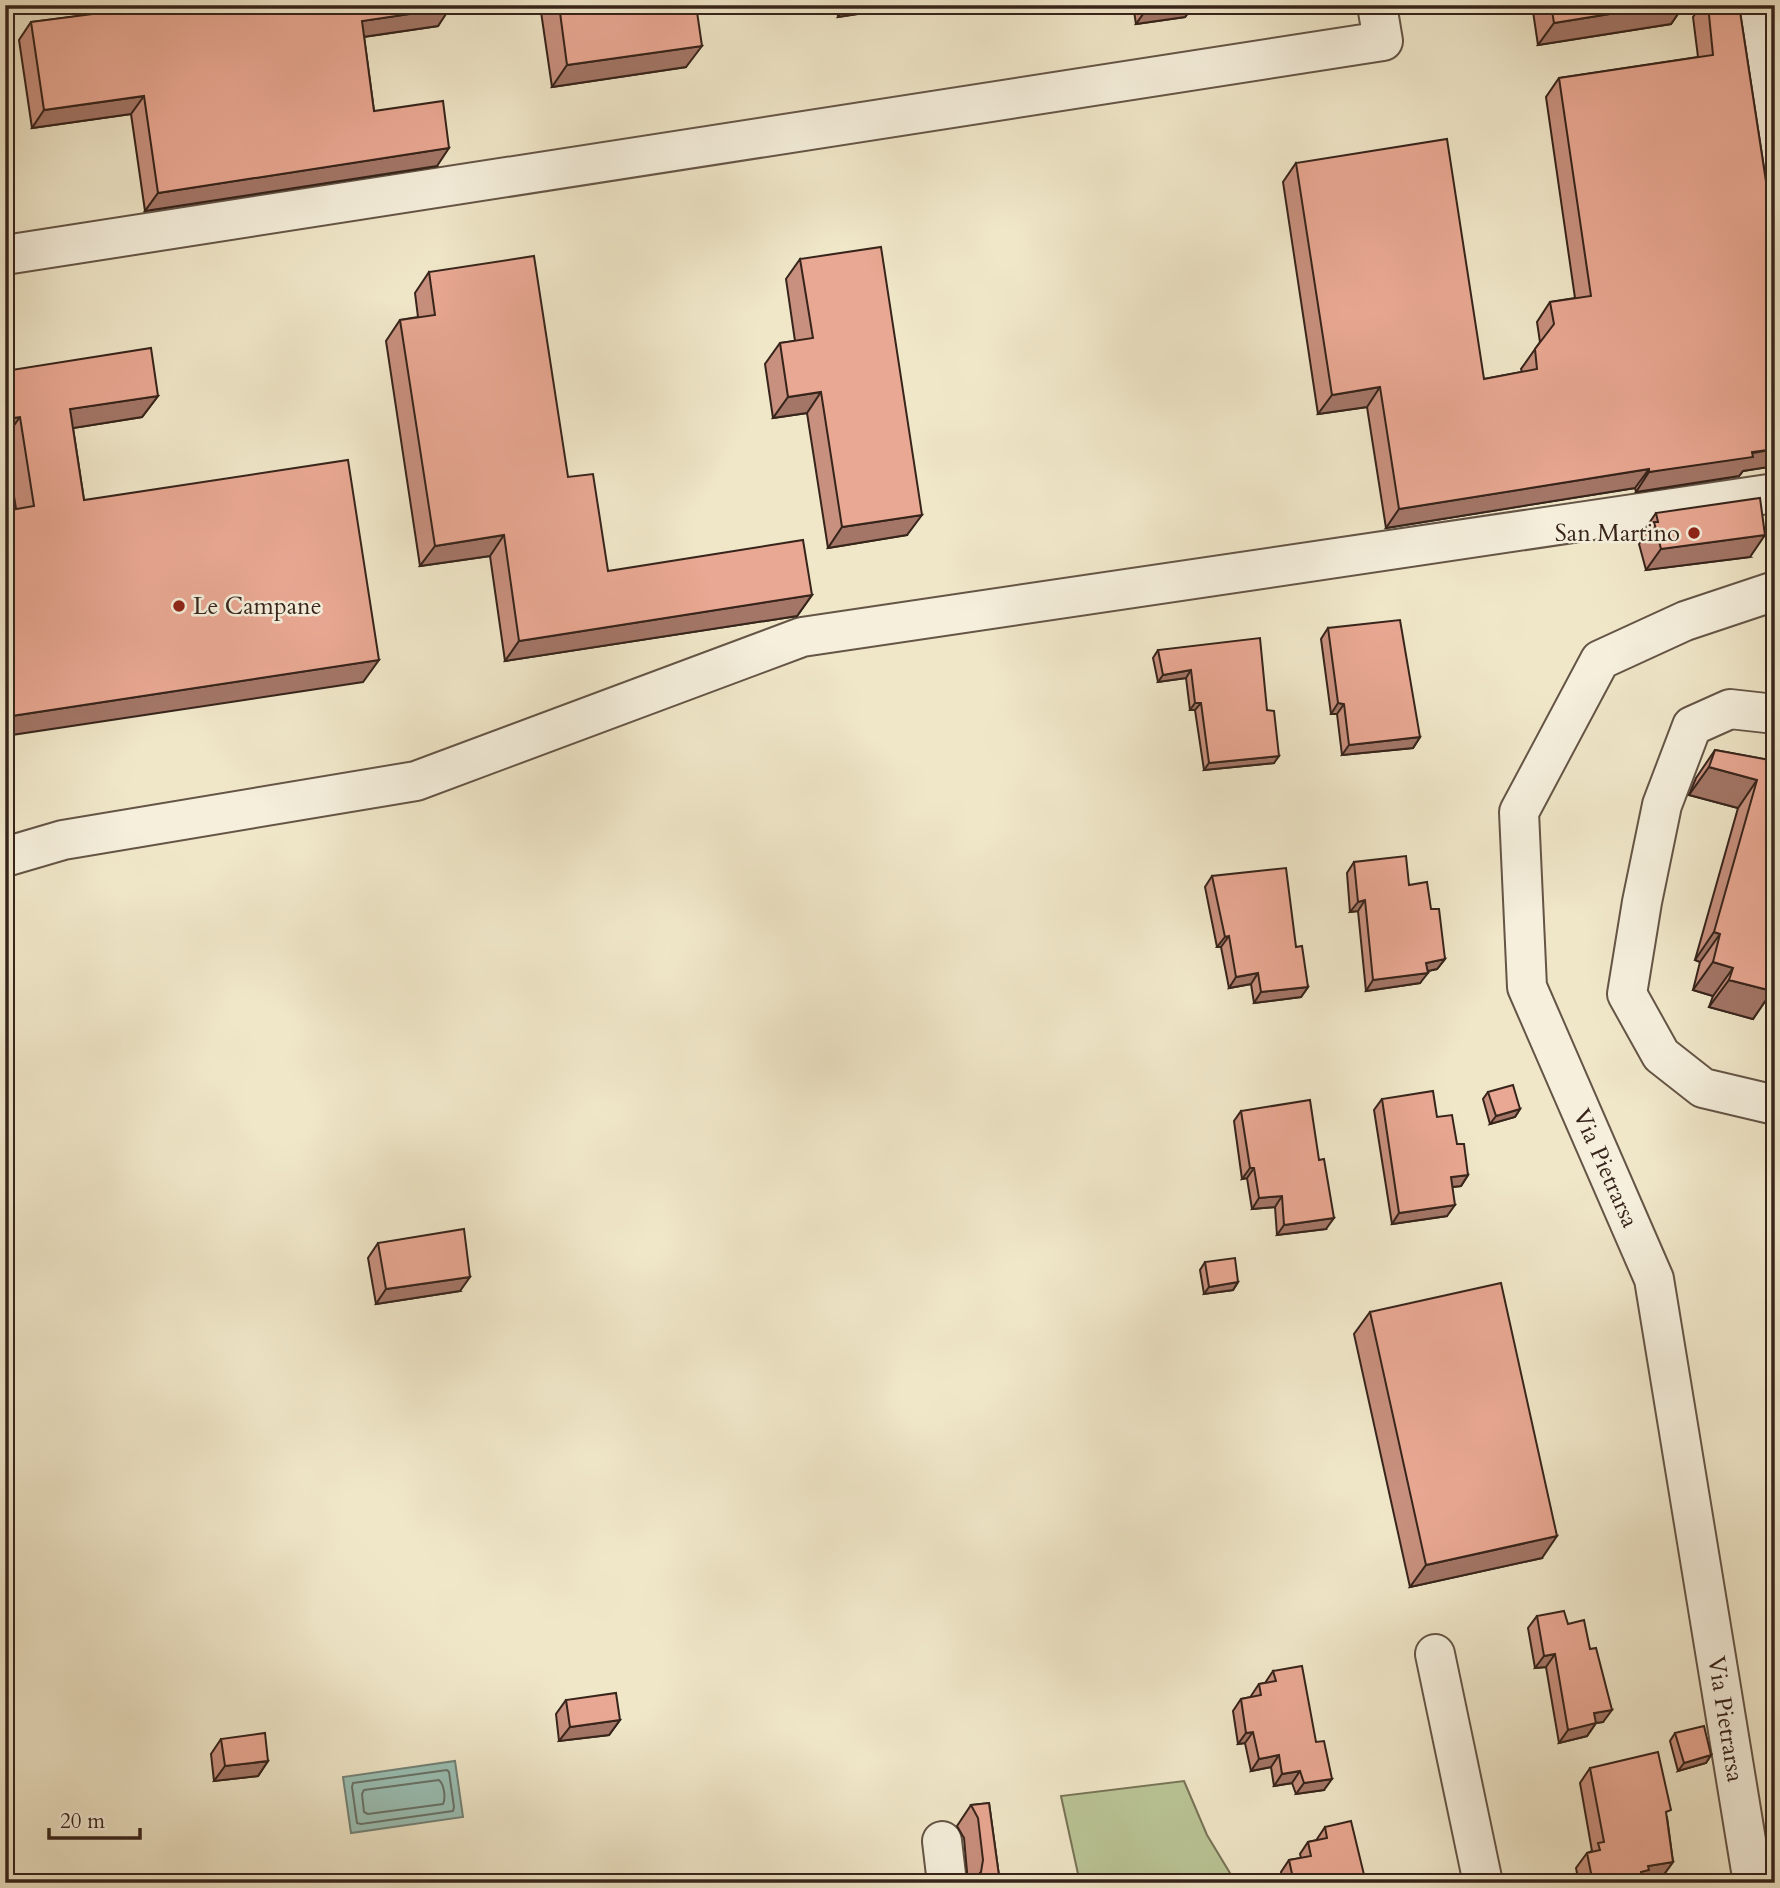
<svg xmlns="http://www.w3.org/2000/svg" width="1780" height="1888" font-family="Cardo,serif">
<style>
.green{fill:#bac596;stroke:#787458;stroke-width:2}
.water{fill:#9ac0b5;stroke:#728277;stroke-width:2}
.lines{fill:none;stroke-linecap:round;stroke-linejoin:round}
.shore{stroke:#687268;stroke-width:2}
.minor-casing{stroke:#655546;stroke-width:42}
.minor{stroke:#f5efdc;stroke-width:38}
.wall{fill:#c8907e;stroke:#37241b;stroke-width:2}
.shaded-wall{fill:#a37667;stroke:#37241b;stroke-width:2}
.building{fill:#e9a893;stroke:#37241b;stroke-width:2}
.poi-dot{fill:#8f2418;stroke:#f5efdc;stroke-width:2.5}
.labels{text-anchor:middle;stroke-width:5;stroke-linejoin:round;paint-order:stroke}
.poi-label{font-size:24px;fill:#37241b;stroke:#f5efdc;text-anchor:end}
.street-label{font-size:24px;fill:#37241b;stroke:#f5efdc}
</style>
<rect width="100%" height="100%" fill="#f0e7c9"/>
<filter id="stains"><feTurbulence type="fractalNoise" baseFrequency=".00286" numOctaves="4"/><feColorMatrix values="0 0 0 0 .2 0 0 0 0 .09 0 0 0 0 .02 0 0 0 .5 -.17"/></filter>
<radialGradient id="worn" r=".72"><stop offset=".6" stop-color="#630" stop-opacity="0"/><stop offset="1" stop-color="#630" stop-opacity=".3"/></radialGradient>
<path class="green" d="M 1184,1781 L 1207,1835 L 1236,1883 L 1080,1883 L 1061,1796 Z"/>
<path class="water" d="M 455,1761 L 463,1817 L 351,1833 L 343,1777 Z"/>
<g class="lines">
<path class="shore" d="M 447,1770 L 449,1772 L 454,1807 L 453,1811 L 361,1824 L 357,1823 L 352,1787 L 353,1783 Z
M 439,1780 C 444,1784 446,1798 443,1804 L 368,1814 L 364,1812 L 362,1794 L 364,1790 Z"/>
<g class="minor-casing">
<path id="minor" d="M 1753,5 L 1775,203
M 5,255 L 1383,41 L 1377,5
M 1775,714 L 1730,709 L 1692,726 L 1662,805 L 1642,902 L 1627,994 L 1661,1055 L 1703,1088 L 1775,1105
M 5,857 L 63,840 L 416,781 L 802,637 L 1775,493
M 1435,1654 L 1483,1883
M 942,1841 L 947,1883
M 1753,1883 L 1654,1279 L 1527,987 L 1519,812 L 1600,660 L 1685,621 L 1775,591"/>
</g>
<use href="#minor" class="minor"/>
</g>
<path class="wall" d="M 116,5 L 450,5 L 438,26 L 364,37 L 374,111 L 437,166 L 145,211 L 131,114 L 32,128 L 19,40 L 31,22 L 117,11 Z
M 540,5 L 696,5 L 686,67 L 552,87 Z
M 837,5 L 916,5 L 838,17 Z
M 1133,5 L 1194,5 L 1185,17 L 1136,24 Z
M 1532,5 L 1684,5 L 1671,24 L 1538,45 Z
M 1702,5 L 1739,5 L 1775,240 L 1775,466 L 1743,471 L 1739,476 L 1636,492 L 1635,488 L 1386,528 L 1367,407 L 1318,414 L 1283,182 L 1296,163 L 1484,379 L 1522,372 L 1521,369 L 1540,342 L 1537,322 L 1550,302 L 1575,298 L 1546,97 L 1559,78 L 1698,57 L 1693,17 Z
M 800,259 L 907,535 L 828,548 L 807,413 L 773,418 L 765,364 L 780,343 L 795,341 L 786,279 Z
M 429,272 L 568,477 L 608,571 L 812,595 L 797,616 L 505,661 L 490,556 L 420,566 L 386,341 L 400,320 L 418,317 L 415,293 Z
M 5,371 L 158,396 L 142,417 L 73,428 L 84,500 L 363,682 L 16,509 L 5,439 Z
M 1656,513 L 1750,557 L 1646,570 L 1639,544 L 1642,540 L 1641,535 Z
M 1328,628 L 1420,737 L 1413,748 L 1342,755 L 1337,714 L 1331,714 L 1321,639 Z
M 1158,650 L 1267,710 L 1274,763 L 1204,770 L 1195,710 L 1190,710 L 1186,678 L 1158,682 L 1153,658 Z
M 1715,750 L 1775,761 L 1772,991 L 1753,1019 L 1709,1007 L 1713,996 L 1693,990 L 1700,962 L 1695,960 L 1738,808 L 1689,795 L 1696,778 Z
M 1354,862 L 1409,885 L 1431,909 L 1445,959 L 1437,969 L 1427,971 L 1420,983 L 1366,991 L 1358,911 L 1350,912 L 1347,873 Z
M 1212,876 L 1296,947 L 1308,987 L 1301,997 L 1254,1003 L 1251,984 L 1229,988 L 1221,947 L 1217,947 L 1205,887 Z
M 1488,1092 L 1520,1109 L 1515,1117 L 1490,1124 L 1483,1099 Z
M 1382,1099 L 1437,1117 L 1457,1144 L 1468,1175 L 1461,1186 L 1452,1187 L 1447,1216 L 1392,1224 L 1374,1110 Z
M 1241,1111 L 1326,1229 L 1277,1235 L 1275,1207 L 1252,1209 L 1247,1178 L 1242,1179 L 1234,1121 Z
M 378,1243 L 460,1291 L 376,1304 L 368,1258 Z
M 1205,1262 L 1238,1282 L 1233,1290 L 1204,1294 L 1200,1270 Z
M 1370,1312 L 1542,1558 L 1410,1587 L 1354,1334 Z
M 1537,1616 L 1568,1624 L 1603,1722 L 1596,1723 L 1587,1736 L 1559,1743 L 1546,1667 L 1535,1668 L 1528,1628 Z
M 1273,1671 L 1324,1790 L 1296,1794 L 1292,1783 L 1274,1786 L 1271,1767 L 1251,1771 L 1245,1743 L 1238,1744 L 1233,1711 L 1241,1699 L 1251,1697 L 1251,1696 L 1259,1684 L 1265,1683 Z
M 566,1700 L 620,1720 L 609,1735 L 559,1741 L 556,1714 Z
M 1675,1733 L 1711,1755 L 1706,1763 L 1678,1771 L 1670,1741 Z
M 221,1739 L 268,1761 L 258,1776 L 214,1781 L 211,1754 Z
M 1590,1768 L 1667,1817 L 1673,1862 L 1662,1877 L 1642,1880 L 1643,1883 L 1579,1883 L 1576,1868 L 1587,1853 L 1592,1851 L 1580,1783 Z
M 989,1803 L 1000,1883 L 968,1883 L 964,1838 L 957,1826 L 971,1805 Z
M 1325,1827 L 1366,1883 L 1283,1883 L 1281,1872 L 1289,1860 L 1301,1858 L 1300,1854 L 1308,1842 L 1317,1840 L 1317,1839 Z"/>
<path class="shaded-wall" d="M 847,5 L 916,5 L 838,17 Z
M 1178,5 L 1194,5 L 1185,17 L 1136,24 L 1146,10 Z
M 1422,5 L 1463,5 L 1418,11 Z
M 1665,5 L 1684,5 L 1671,24 L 1538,45 L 1554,23 Z
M 450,8 L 438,26 L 349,39 L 362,21 Z
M 702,46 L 686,67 L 552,87 L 567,65 Z
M 144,96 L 131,114 L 32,128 L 44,110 Z
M 449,148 L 437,166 L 145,211 L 158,193 Z
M 1380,387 L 1367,407 L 1318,414 L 1332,395 Z
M 821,392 L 807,413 L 773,418 L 788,397 Z
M 158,396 L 142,417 L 55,431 L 70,409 Z
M 20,417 L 5,438 L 5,419 Z
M 1775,449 L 1775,466 L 1743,471 L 1739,476 L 1636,492 L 1649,472 Z
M 1649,469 L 1635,488 L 1386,528 L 1399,509 Z
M 922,515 L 907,535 L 828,548 L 842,527 Z
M 504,535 L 490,556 L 420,566 L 435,546 Z
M 1765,535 L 1750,557 L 1646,570 L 1661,549 Z
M 812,595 L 797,616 L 505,661 L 519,641 Z
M 379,660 L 363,682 L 5,736 L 5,717 Z
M 1191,670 L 1186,678 L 1158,682 L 1163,675 Z
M 1195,703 L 1201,703 L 1195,710 L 1190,710 Z
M 1338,703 L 1344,704 L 1337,714 L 1331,714 Z
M 1420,737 L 1413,748 L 1342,755 L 1349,745 Z
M 1279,756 L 1274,763 L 1204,770 L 1209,763 Z
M 1709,767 L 1757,780 L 1738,808 L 1689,795 Z
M 1365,900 L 1358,911 L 1350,912 L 1358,902 Z
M 1714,932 L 1720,934 L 1700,962 L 1695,960 Z
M 1229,936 L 1221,947 L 1217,947 L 1225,937 Z
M 1445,959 L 1437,969 L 1419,973 L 1426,963 Z
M 1713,962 L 1733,968 L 1713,996 L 1693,990 Z
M 1258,973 L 1251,984 L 1229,988 L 1236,977 Z
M 1428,973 L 1420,983 L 1366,991 L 1373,980 Z
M 1729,980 L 1772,991 L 1753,1019 L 1709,1007 Z
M 1308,987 L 1301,997 L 1254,1003 L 1261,992 Z
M 1520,1109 L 1515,1117 L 1490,1124 L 1496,1116 Z
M 1250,1168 L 1254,1168 L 1247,1178 L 1242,1179 Z
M 1468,1175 L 1461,1186 L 1444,1188 L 1451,1177 Z
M 1282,1196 L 1275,1207 L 1252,1209 L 1259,1198 Z
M 1455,1205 L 1447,1216 L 1392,1224 L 1399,1213 Z
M 1334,1218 L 1326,1229 L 1277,1235 L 1284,1225 Z
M 470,1277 L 460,1291 L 376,1304 L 386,1289 Z
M 1238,1282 L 1233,1290 L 1204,1294 L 1209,1287 Z
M 1557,1536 L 1542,1558 L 1410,1587 L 1426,1565 Z
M 1555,1654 L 1546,1667 L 1535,1668 L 1544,1656 Z
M 1612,1710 L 1603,1722 L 1596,1723 L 1587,1736 L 1559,1743 L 1568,1730 L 1594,1713 Z
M 620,1720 L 609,1735 L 559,1741 L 570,1727 Z
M 1253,1732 L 1245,1743 L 1238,1744 L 1246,1733 Z
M 1279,1755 L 1271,1767 L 1251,1771 L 1259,1759 Z
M 1711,1755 L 1706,1763 L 1678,1771 L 1684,1763 Z
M 268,1761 L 258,1776 L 214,1781 L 225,1766 Z
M 1300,1771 L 1292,1783 L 1274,1786 L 1282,1774 Z
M 1332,1779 L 1324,1790 L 1296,1794 L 1304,1783 Z
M 1673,1862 L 1662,1877 L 1642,1880 L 1641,1872 L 1648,1866 Z"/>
<path class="building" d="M 131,5 L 450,5 L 450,8 L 362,21 L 374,111 L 443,101 L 449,148 L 158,193 L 144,96 L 44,110 L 31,22 L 132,9 Z
M 559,5 L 696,5 L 702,46 L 567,65 Z
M 1145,5 L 1178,5 L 1146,10 Z
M 1551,5 L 1665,5 L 1554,23 Z
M 1708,5 L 1739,5 L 1775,240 L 1775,449 L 1752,452 L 1753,457 L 1649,472 L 1649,469 L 1399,509 L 1380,387 L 1332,395 L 1296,163 L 1447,139 L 1484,379 L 1537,369 L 1535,349 L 1554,324 L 1550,302 L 1591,296 L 1559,78 L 1713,55 Z
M 881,247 L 922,515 L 842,527 L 821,392 L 788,397 L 780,343 L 813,338 L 800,259 Z
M 534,256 L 568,477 L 593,474 L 608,571 L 803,540 L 812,595 L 519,641 L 504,535 L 435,546 L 400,320 L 435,315 L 429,272 Z
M 151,348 L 158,396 L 70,409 L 84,500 L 348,460 L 379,660 L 5,717 L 5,511 L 34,506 L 20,417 L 5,419 L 5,371 Z
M 1760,498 L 1765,535 L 1661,549 L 1654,522 L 1658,522 L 1656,513 Z
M 1400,620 L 1420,737 L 1349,745 L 1344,704 L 1338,703 L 1328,628 Z
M 1260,638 L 1267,710 L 1274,711 L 1279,756 L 1209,763 L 1201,703 L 1195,703 L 1191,670 L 1163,675 L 1158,650 Z
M 1715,750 L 1775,761 L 1775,980 L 1772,991 L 1729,980 L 1733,968 L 1713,962 L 1720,934 L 1714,932 L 1757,780 L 1709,767 Z
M 1406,856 L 1409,885 L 1427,882 L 1431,909 L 1439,909 L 1445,959 L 1426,963 L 1428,973 L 1373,980 L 1365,900 L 1358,902 L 1354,862 Z
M 1286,868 L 1296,947 L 1302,946 L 1308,987 L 1261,992 L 1258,973 L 1236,977 L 1229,936 L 1225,937 L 1212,876 Z
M 1513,1085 L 1520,1109 L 1496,1116 L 1488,1092 Z
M 1433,1091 L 1437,1117 L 1452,1115 L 1457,1144 L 1464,1144 L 1468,1175 L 1451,1177 L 1455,1205 L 1399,1213 L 1382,1099 Z
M 1310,1100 L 1319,1160 L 1324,1159 L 1334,1218 L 1284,1225 L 1282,1196 L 1259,1198 L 1254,1168 L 1250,1168 L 1241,1111 Z
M 464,1229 L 470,1277 L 386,1289 L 378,1243 Z
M 1235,1258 L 1238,1282 L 1209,1287 L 1205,1262 Z
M 1501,1283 L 1557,1536 L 1426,1565 L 1370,1312 Z
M 1564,1611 L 1568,1624 L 1584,1620 L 1590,1649 L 1596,1648 L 1612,1710 L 1594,1713 L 1596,1723 L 1568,1730 L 1555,1654 L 1544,1656 L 1537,1616 Z
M 1302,1666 L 1316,1742 L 1324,1741 L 1332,1779 L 1304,1783 L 1300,1771 L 1282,1774 L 1279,1755 L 1259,1759 L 1253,1732 L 1246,1733 L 1241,1699 L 1261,1695 L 1259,1684 L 1276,1681 L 1273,1671 Z
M 616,1693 L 620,1720 L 570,1727 L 566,1700 Z
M 1704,1726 L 1711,1755 L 1684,1763 L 1675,1733 Z
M 265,1733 L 268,1761 L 225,1766 L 221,1739 Z
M 1658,1752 L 1671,1810 L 1666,1812 L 1673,1862 L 1648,1866 L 1649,1870 L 1641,1872 L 1643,1883 L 1593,1883 L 1587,1853 L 1600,1850 L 1598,1843 L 1604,1842 L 1590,1768 Z
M 989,1803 L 1000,1883 L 972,1883 L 972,1881 L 981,1872 L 983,1860 L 978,1818 L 971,1805 Z
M 1351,1821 L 1366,1883 L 1294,1883 L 1289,1860 L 1311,1856 L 1308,1842 L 1327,1838 L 1325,1827 Z"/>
<g class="poi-dot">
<circle cx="1694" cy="533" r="7"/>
<circle cx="179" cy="606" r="7"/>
</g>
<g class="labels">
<g class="poi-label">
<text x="1680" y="541">San Martino</text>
<text x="193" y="614" text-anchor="start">Le Campane</text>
</g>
<g class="street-label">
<text transform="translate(1606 1168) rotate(66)" y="8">Via Pietrarsa</text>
<text transform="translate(1726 1719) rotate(81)" y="8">Via Pietrarsa</text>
</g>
</g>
<rect width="1780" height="1888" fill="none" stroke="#f0e7c9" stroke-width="28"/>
<rect x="7" y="7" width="1766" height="1874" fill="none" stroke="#37241b" stroke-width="3.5"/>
<rect x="14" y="14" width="1752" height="1860" fill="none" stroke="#37241b" stroke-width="2"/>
<path d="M49 1828v10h91v-10" fill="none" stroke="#37241b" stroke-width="3.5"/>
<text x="60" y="1828" font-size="21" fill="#37241b" stroke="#f5efdc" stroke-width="5" paint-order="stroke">20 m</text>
<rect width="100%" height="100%" filter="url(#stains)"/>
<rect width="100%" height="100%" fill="url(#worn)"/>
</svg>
